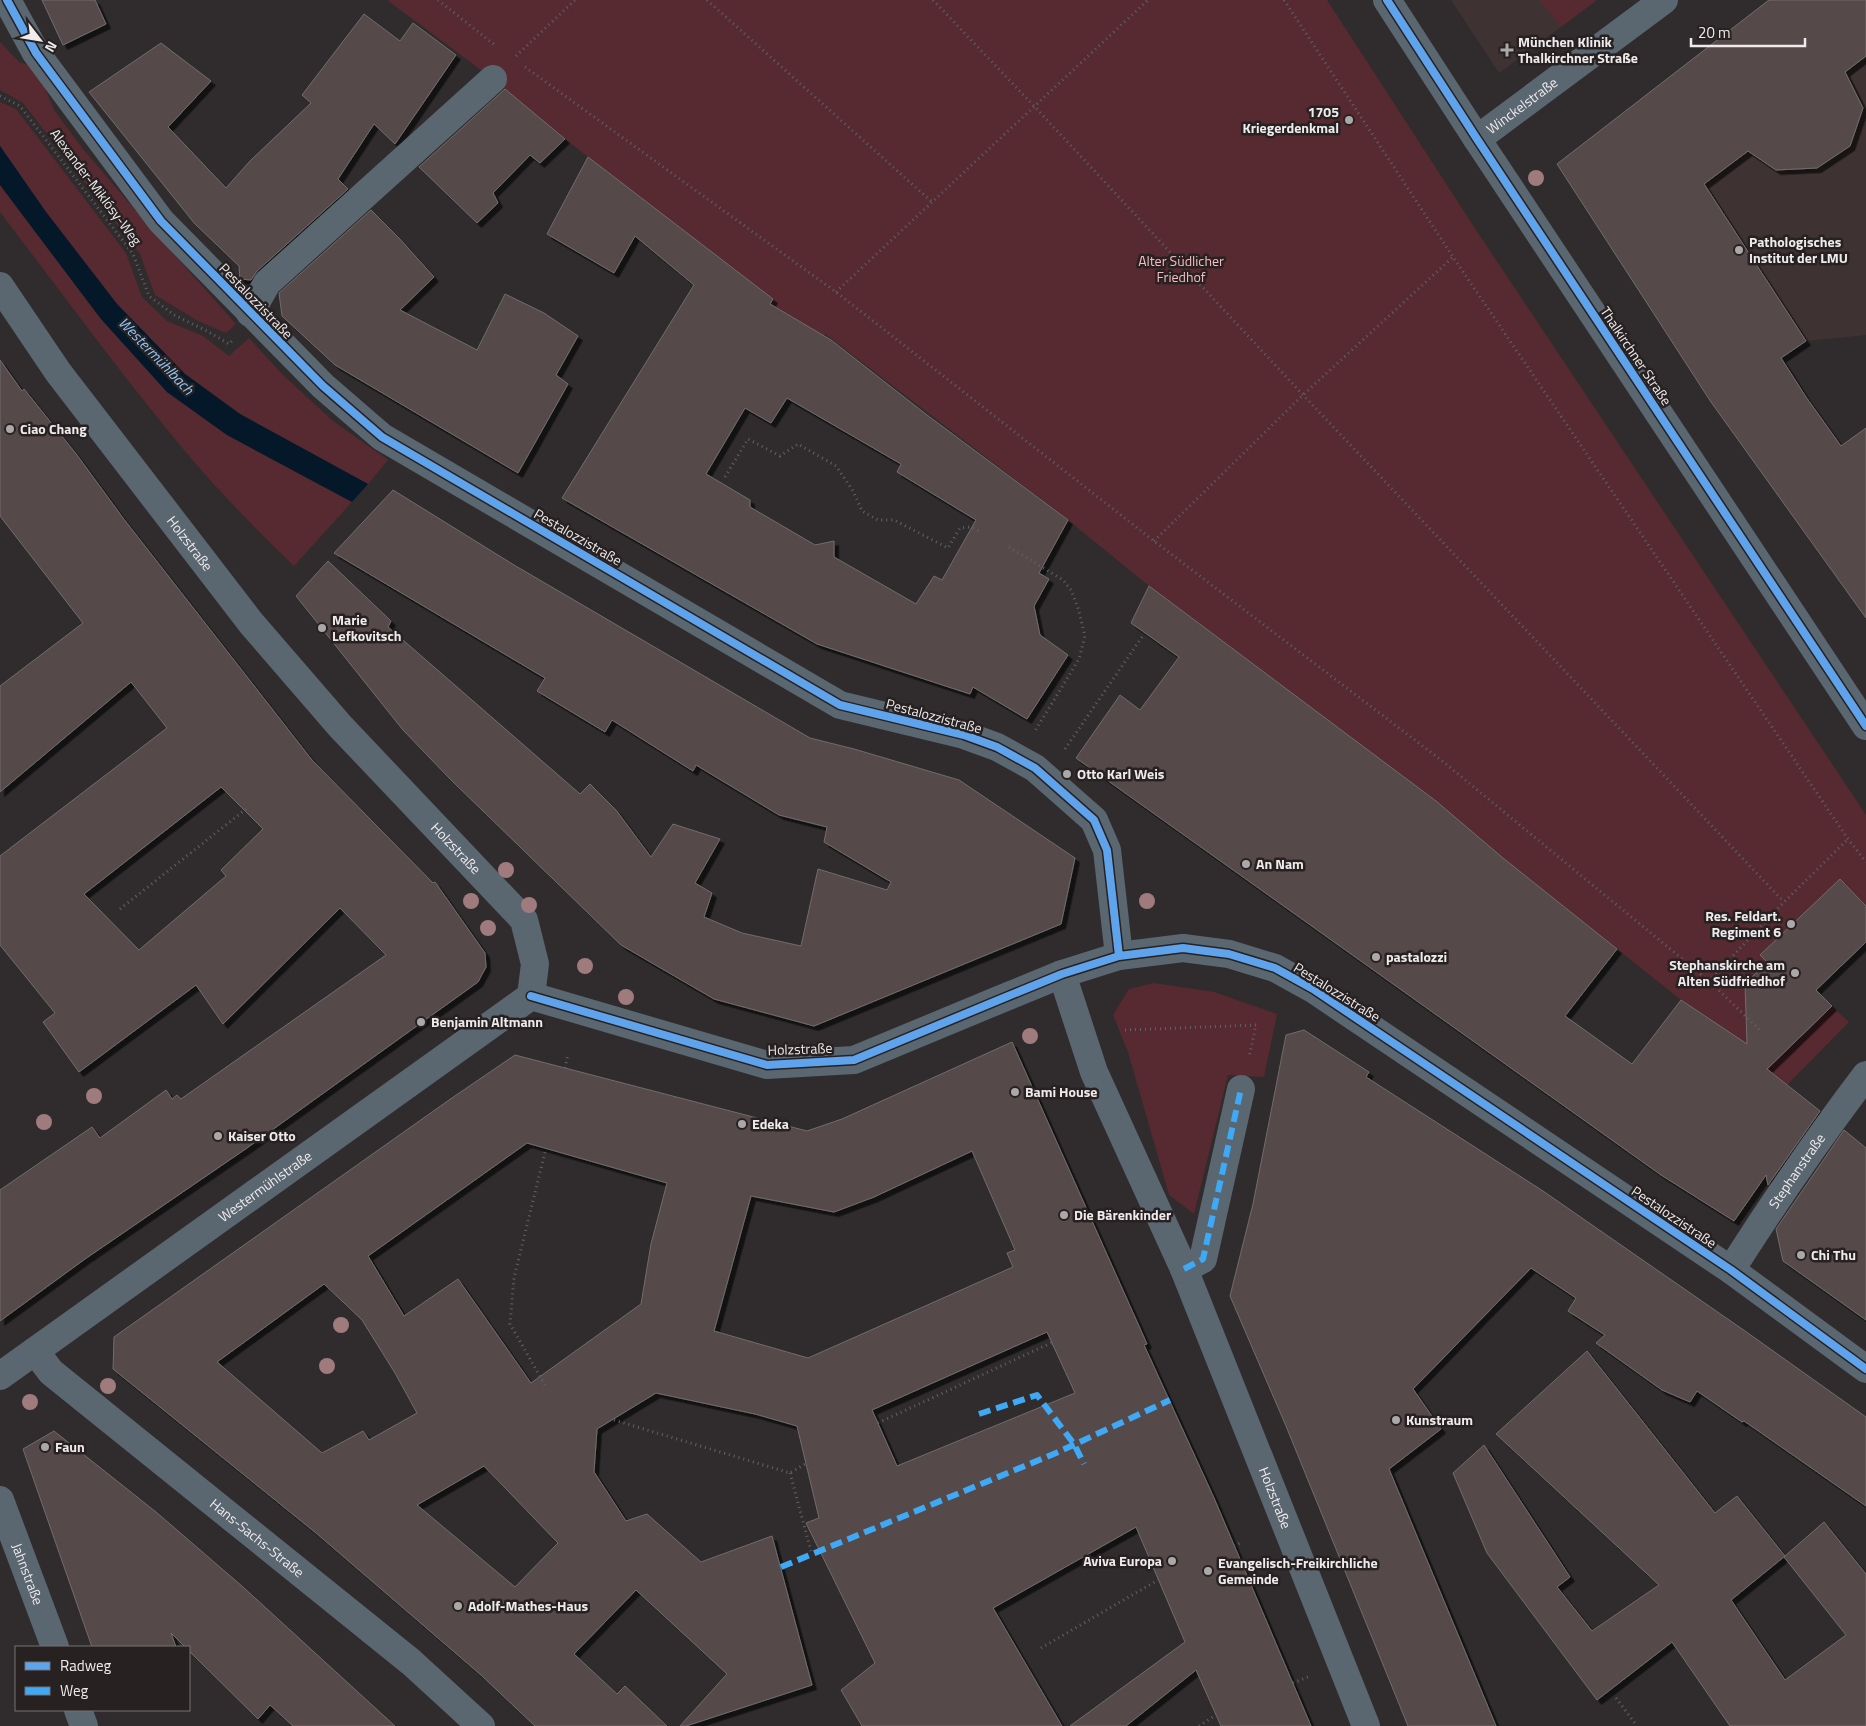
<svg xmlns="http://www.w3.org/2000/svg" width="1866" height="1726" font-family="'Titillium Web',sans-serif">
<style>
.built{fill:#3e3233}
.green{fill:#572930}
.water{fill:#04182a}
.building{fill:#56484a;stroke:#706d6d;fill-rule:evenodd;filter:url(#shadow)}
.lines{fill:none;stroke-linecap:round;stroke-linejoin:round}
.path{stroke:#5e6369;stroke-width:3;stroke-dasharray:1 4;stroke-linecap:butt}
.minor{stroke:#5a6670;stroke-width:28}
.quiet{stroke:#3fa9f5;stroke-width:6;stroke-dasharray:12 6;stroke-linecap:butt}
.cycleway-casing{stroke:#272122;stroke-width:11}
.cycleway{stroke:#60a3ed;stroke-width:8}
.tree{fill:#9f7b7e}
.poi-dot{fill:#aca8a9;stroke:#272122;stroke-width:2}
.labels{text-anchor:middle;stroke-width:5;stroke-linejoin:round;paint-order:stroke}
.poi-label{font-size:14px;font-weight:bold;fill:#efebec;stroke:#272122;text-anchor:start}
.street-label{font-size:14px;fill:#efebec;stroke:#272122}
.park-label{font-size:14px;fill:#f9bbc1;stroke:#272122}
.water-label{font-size:15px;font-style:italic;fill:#8ac8fb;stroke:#272122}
</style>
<defs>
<filter id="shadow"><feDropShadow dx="4.5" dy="4.5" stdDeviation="0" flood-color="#0009"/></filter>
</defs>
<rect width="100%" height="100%" fill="#302c2d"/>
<path class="built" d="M 1451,0 L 1597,0 L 1499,73 Z
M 1768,0 L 1866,0 L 1866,335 L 1806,341 L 1711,402 L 1557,164 Z"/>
<path class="green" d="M 387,0 L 1327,0 L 1478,233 L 1866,815 L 1866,906 L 1840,879 L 1760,955 L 1767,962 L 1745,984 L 1746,1007 L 1789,1047 L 1832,1006 L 1849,1022 L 1787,1085 L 1706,1016 L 1681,1000 L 1503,858 L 1436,801 L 1149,586 L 1068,520 L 825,334 L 815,351 L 788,333 L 796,319 L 770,304 L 772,299 L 574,146 L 493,79 Z
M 1539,0 L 1597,0 L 1561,27 Z
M 0,42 L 19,62 L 37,68 L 54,110 L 83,149 L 147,224 L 236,324 L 226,333 L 198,321 L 155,295 L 140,254 L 23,103 L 0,90 Z
M 0,102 L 16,109 L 126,253 L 142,297 L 167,321 L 203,336 L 229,356 L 249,338 L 283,375 L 333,421 L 388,460 L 368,484 L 240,414 L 185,374 L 117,304 L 46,212 L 0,146 Z
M 0,185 L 101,319 L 167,392 L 227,435 L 352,502 L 294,566 C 256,529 218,491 184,450 C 120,373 61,292 0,212 Z
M 1154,983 L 1214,992 L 1277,1014 L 1264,1077 L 1228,1075 L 1194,1214 L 1169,1195 L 1128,1052 L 1113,1015 L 1129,989 Z"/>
<path class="water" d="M 0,146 L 46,212 L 117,304 L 185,374 L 240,414 L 368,484 L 352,502 L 227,435 L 167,392 L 101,319 L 0,185 Z"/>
<path class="building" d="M 42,0 L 95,0 L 106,24 L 63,45 Z
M 1769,0 L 1866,0 L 1866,56 L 1845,72 L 1863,108 L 1850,146 L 1817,168 L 1776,170 L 1748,151 L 1704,184 L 1806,341 L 1781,358 L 1806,397 L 1841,446 L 1866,428 L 1866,618 L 1711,402 L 1557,164 Z
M 364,14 L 400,41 L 413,23 L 456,55 L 395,144 L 374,124 L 338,179 L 348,189 L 257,271 L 251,280 L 240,279 L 239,266 L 195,224 L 89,92 L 161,43 L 211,81 L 168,127 L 226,188 L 250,161 L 311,103 L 302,95 Z
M 505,89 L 565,139 L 540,163 L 530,155 L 493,193 L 498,203 L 477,223 L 419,167 Z
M 588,157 L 773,299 L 770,304 L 831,340 L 927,415 L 1068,520 L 1039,573 L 1049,579 L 1034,606 L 1040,635 L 1068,655 L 1027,719 L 973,687 L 970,694 L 817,644 L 562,498 L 694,285 L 635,236 L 614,273 L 547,234 ZM 787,398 L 901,464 L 897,472 L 976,520 L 942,580 L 934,576 L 916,604 L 834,557 L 834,541 L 815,545 L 750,507 L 750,500 L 706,474 L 745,408 L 771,423 Z
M 371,210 L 399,238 L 434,277 L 400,310 L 477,350 L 505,294 L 544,313 L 578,336 L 556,375 L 568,384 L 518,473 L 335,365 L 282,316 L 279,293 Z
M 0,360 L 22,391 L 24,389 L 77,455 L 123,518 L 312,760 L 433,883 L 435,882 L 485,953 L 486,967 L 478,982 L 247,1148 L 85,1259 L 0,1321 L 0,1190 L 92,1127 L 100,1138 L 166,1090 L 172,1099 L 177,1095 L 181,1099 L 386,955 L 340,908 L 223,1024 L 196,985 L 79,1072 L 43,1022 L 55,1013 L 0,945 L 0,856 L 167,728 L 131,682 L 0,792 L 0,686 L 83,623 L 0,516 ZM 221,787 L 263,829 L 221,870 L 226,876 L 139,950 L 84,894 Z
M 393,490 L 514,565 L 810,738 L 854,749 L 959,780 L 1075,858 L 1061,924 L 814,1026 L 714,999 L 621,945 L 451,780 L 403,730 L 296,596 L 328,561 L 391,621 L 388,627 L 580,794 L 590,784 L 616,810 L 651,857 L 673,824 L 720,839 L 695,883 L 712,893 L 704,917 L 742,933 L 801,946 L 818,869 L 887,890 L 891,882 L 824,842 L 827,827 L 779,815 L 696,765 L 693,771 L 612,720 L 605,732 L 537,691 L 545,678 L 334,553 Z
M 1149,586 L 1436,801 L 1503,858 L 1617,949 L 1565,1016 L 1632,1064 L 1681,1000 L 1747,1044 L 1745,984 L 1767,962 L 1760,955 L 1840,879 L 1866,906 L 1866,942 L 1816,990 L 1832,1006 L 1767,1069 L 1820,1111 L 1768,1185 L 1766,1175 L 1734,1221 L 1661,1175 L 1076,758 L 1120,695 L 1140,710 L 1179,657 L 1131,623 Z
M 1304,1030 L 1369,1072 L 1366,1077 L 1543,1191 L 1745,1331 L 1866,1417 L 1866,1506 L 1744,1421 L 1742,1422 L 1697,1391 L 1690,1402 L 1662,1390 L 1596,1343 L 1605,1335 L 1568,1311 L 1576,1298 L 1531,1268 L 1413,1389 L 1441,1429 L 1389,1469 L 1496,1726 L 1408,1726 L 1286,1426 L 1230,1296 L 1253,1204 L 1286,1035 Z
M 1012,1042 L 1147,1344 L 1144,1345 L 1214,1498 L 1311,1726 L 1221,1726 L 1196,1670 L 1126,1726 L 1070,1726 L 1185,1642 L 1136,1527 L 993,1608 L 1062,1726 L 862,1726 L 841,1690 L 875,1663 L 806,1523 L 819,1518 L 797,1426 L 755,1414 L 656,1393 L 597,1429 L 594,1472 L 626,1521 L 647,1514 L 701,1562 L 772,1536 L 812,1685 L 686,1726 L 680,1726 L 727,1674 L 636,1590 L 574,1654 L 617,1694 L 625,1686 L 667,1726 L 535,1726 L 481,1675 L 316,1533 L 113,1369 L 114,1337 L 449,1100 L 515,1055 L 807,1131 L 842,1119 ZM 527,1143 L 667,1183 L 651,1244 L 641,1304 L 531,1383 L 458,1279 L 404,1316 L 368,1256 ZM 972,1151 L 1015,1250 L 1007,1253 L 1013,1267 L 808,1358 L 714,1331 L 751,1196 L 834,1212 L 874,1197 ZM 324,1284 L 362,1320 L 395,1373 L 417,1413 L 369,1440 L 363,1431 L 322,1453 L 217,1362 ZM 1047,1332 L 1075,1393 L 897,1466 L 872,1410 ZM 484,1466 L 558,1543 L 515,1587 L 417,1505 Z
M 1844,1130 L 1866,1148 L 1866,1320 L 1783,1261 L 1776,1229 Z
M 1587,1351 L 1715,1513 L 1737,1496 L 1785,1556 L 1824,1522 L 1866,1574 L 1866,1726 L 1730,1726 L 1672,1642 L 1597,1700 L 1487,1553 L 1453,1473 L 1484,1445 L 1570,1577 L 1557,1587 L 1592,1631 L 1659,1585 L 1496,1434 ZM 1785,1556 L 1784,1557 L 1846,1635 L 1785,1680 L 1731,1600 Z
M 54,1431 L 156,1512 L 243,1587 L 395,1726 L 293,1726 L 270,1705 L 258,1719 L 189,1651 L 189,1647 L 185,1647 L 171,1633 L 176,1647 L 92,1647 L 23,1449 Z"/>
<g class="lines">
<path class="path" d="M 438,0 L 496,46
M 707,0 L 932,202
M 933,0 L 1034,106 L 1303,395 L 1784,902
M 1284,0 L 1453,257 L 1848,839 L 1866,862
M 516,56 L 575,0
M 525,67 L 836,292 L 1154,541 L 1441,760 L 1709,981 L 1762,1032
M 0,96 L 20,106 L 133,254 L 149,296 L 174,315 L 207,331 L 229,344 L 233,340
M 836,292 L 1148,0
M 725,477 L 748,439 L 780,456 L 798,444 L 836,466 L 853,491 L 862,511 L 878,520 L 894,520 L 948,548 L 960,528 L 971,527 L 979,531
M 1154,541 L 1303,395 L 1453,257
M 1009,547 L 1063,580 L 1071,590 L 1078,608 L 1085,636 L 1079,659 L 1035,731
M 1065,749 L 1142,637
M 120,909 L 246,809
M 1709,981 L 1784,902 L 1848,839
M 1125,1030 L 1256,1025 L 1249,1057
M 565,1068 L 568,1054
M 545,1385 L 510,1324 L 514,1278 L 546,1148
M 614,1420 L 790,1473 L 805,1464
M 878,1423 L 1053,1342
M 790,1473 L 812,1555
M 1234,1546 L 1242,1542
M 1041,1648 L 1158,1580
M 1293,1683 L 1310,1676
M 1616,1698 L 1637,1726
M 1199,1726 L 1216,1715"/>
<g class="minor">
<path d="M 7,0 L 36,53 L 161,221 L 323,386 L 382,437 L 840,705 L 964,735 L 997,747 L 1035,768 L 1094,820 L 1107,850 L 1119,956"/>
<path d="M 1387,0 L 1477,139 L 1866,726"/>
<path id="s1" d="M 1477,139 L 1664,0"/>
<path id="s2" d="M 0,286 L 58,372 L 251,623 L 340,726 L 524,920 L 535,964 L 531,996"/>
<path d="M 250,313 L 267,283 L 493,79"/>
<path id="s3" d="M 1062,974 L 1094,1072 L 1184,1269 L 1366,1726"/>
<path d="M 531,996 L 767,1065 L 854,1060 L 1001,999 L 1062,974 L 1119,956 L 1183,948 L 1229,954 L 1275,968 L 1313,989 L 1731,1270 L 1866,1369"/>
<path d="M 1184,1269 L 1203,1259 L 1241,1089"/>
<path id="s4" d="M 1731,1270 C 1773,1204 1818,1138 1866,1075"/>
<path id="s5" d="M 35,1351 L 51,1372 L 411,1662 L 481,1726"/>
<path id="s6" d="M 0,1376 L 531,996"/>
<path id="s7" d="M 0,1500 L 55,1647"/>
<path d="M 78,1710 L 84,1726"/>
</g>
<path class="quiet" d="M 1184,1269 L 1203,1259 L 1241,1089
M 979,1414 L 1037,1395 L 1074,1444 L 1084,1464
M 781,1567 L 1056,1453 L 1170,1400"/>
<g class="cycleway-casing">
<path id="cycleway" d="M 7,0 L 36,53 L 161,221 L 323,386 L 382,437 L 840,705 L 964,735 L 997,747 L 1035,768 L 1094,820 L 1107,850 L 1119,956
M 1387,0 L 1477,139 L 1866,726
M 531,996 L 767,1065 L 854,1060 L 1001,999 L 1062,974 L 1119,956 L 1183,948 L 1229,954 L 1275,968 L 1313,989 L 1731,1270 L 1866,1369"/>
</g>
<use href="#cycleway" class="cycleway"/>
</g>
<g class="tree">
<circle cx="1536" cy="178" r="8"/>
<circle cx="506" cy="870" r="8"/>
<circle cx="471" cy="901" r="8"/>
<circle cx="1147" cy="901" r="8"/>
<circle cx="529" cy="905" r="8"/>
<circle cx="488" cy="928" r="8"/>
<circle cx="585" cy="966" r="8"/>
<circle cx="626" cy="997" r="8"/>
<circle cx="1030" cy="1036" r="8"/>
<circle cx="94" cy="1096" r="8"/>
<circle cx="44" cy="1122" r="8"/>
<circle cx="341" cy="1325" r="8"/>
<circle cx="327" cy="1366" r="8"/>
<circle cx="108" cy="1386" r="8"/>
<circle cx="30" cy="1402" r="8"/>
</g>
<g class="poi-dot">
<path d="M1504.5 42.5h5v5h5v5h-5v5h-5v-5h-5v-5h5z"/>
<circle cx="1349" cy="120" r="5"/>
<circle cx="1739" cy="250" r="5"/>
<circle cx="10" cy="429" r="5"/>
<circle cx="322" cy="628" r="5"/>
<circle cx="1067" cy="774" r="5"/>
<circle cx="1246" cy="864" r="5"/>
<circle cx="1791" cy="924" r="5"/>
<circle cx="1376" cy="957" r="5"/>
<circle cx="1795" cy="973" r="5"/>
<circle cx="421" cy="1022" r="5"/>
<circle cx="1015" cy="1092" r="5"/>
<circle cx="742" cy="1124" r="5"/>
<circle cx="218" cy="1136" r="5"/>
<circle cx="1064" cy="1215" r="5"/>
<circle cx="1801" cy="1255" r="5"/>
<circle cx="1396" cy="1420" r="5"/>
<circle cx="45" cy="1447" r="5"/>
<circle cx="1172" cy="1561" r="5"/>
<circle cx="1208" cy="1571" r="5"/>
<circle cx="458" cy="1606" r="5"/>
</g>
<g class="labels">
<g class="poi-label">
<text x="1518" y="47">München Klinik<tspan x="1518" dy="16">Thalkirchner Straße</tspan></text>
<text x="1339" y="117" text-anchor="end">1705<tspan x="1339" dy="16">Kriegerdenkmal</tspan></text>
<text x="1749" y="247">Pathologisches<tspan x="1749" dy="16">Institut der LMU</tspan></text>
<text x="20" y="434">Ciao Chang</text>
<text x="332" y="625">Marie<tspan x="332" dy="16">Lefkovitsch</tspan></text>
<text x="1077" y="779">Otto Karl Weis</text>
<text x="1256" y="869">An Nam</text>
<text x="1781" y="921" text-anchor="end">Res. Feldart.<tspan x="1781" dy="16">Regiment 6</tspan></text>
<text x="1386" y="962">pastalozzi</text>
<text x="1785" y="970" text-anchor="end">Stephanskirche am<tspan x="1785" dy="16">Alten Südfriedhof</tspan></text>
<text x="431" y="1027">Benjamin Altmann</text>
<text x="1025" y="1097">Bami House</text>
<text x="752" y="1129">Edeka</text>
<text x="228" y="1141">Kaiser Otto</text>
<text x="1074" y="1220">Die Bärenkinder</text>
<text x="1811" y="1260">Chi Thu</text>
<text x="1406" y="1425">Kunstraum</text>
<text x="55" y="1452">Faun</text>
<text x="1162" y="1566" text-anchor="end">Aviva Europa</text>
<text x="1218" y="1568">Evangelisch-Freikirchliche<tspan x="1218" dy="16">Gemeinde</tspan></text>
<text x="468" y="1611">Adolf-Mathes-Haus</text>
</g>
<g class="street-label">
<text dy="5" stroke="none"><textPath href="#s1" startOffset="56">Winckelstraße</textPath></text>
<text transform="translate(96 187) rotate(53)" y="5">Alexander-Miklósy-Weg</text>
<text transform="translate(256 301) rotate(46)" y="5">Pestalozzistraße</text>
<text transform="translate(1636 356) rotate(56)" y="5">Thalkirchner Straße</text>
<text transform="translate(578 537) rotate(30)" y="5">Pestalozzistraße</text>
<text dy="5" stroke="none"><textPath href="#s2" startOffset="320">Holzstraße</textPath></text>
<text transform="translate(934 716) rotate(15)" y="5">Pestalozzistraße</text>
<text dy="5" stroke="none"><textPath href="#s2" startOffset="725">Holzstraße</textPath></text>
<text transform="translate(1337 992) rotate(32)" y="5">Pestalozzistraße</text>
<text transform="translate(800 1049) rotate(-2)" y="5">Holzstraße</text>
<text dy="5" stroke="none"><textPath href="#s4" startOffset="119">Stephanstraße</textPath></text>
<text dy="5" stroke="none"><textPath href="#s6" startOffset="326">Westermühlstraße</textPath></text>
<text transform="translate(1674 1217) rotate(34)" y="5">Pestalozzistraße</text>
<text dy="5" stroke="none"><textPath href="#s3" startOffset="566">Holzstraße</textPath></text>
<text dy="5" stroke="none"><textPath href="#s5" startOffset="291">Hans-Sachs-Straße</textPath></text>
<text dy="5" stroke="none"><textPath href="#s7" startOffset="79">Jahnstraße</textPath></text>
</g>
<g class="park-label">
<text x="1181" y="266">Alter Südlicher<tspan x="1181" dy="16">Friedhof</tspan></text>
</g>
<g class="water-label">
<text transform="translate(156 356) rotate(46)" y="5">Westermühlbach</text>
</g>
</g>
<rect x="15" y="1646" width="175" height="65" fill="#272122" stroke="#777273"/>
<rect x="25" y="1662" width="25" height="8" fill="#60a3ed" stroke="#777273"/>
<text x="60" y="1671" font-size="15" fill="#efebec">Radweg</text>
<rect x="25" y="1687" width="25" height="8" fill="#3fa9f5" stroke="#777273"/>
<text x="60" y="1696" font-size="15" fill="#efebec">Weg</text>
<g transform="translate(40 40) rotate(121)" stroke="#272122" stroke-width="4" paint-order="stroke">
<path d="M0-4L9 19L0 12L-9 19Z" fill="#efebec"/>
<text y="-8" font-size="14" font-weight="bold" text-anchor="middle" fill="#efebec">N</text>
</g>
<path d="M1691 38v8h114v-8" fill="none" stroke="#efebec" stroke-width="2.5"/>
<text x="1698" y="38" font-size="15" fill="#efebec" stroke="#272122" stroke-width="4" paint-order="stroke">20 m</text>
</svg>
